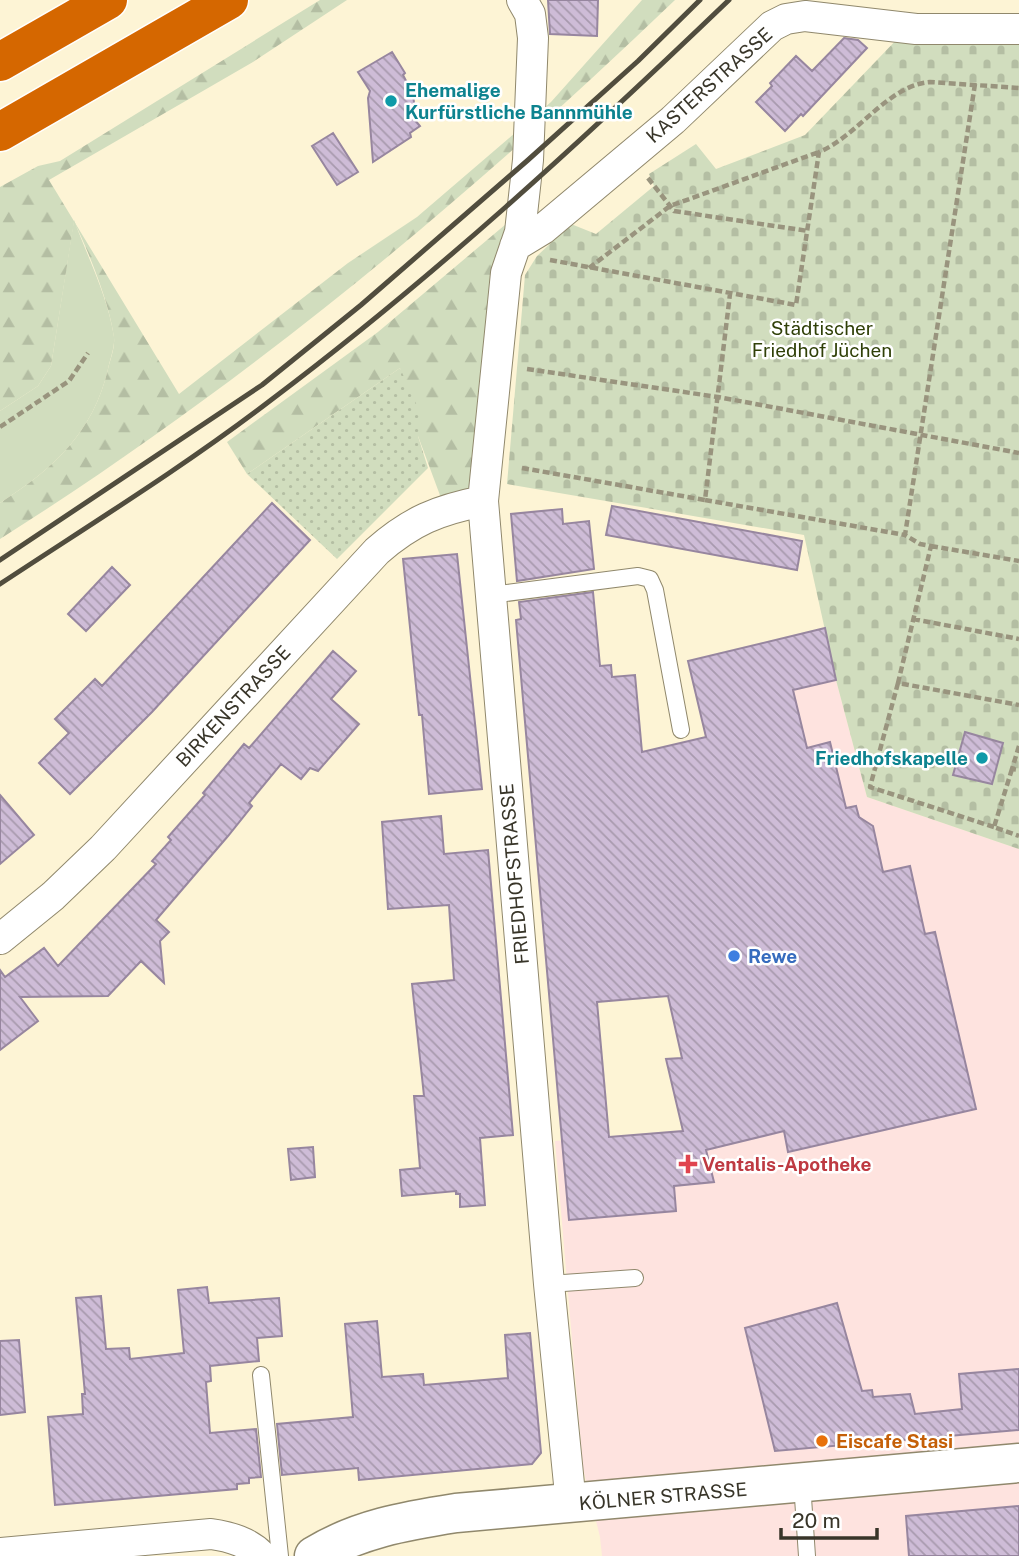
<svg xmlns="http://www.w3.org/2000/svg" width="1019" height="1556" font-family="'Public Sans',sans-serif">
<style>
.commercial{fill:#fee3df}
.green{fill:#d1ddbe}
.forest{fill:url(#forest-firs)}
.cemetery{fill:url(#cemetery-stones)}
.park{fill:url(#park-dots)}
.building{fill:url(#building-back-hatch);stroke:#97869f;stroke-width:2;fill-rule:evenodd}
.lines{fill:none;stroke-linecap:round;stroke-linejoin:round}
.lane-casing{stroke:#90886c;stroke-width:18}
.street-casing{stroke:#90886c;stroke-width:32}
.secondary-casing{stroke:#90886c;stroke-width:41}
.highway-casing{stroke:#fff;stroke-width:41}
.path{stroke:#99947e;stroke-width:4.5;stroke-dasharray:7 3.5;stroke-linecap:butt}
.lane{stroke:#fff;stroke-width:16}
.street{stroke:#fff;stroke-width:30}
.secondary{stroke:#fff;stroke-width:38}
.highway{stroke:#d56700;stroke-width:38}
.rail{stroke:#514d3e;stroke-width:5}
.culture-dot{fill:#0f9aa8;stroke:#fff;stroke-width:2.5}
.shop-dot{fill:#3f7fe0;stroke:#fff;stroke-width:2.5}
.health-dot{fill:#e0444e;stroke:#fff;stroke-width:2.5}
.food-dot{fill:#e8710a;stroke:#fff;stroke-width:2.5}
.labels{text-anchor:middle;stroke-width:5;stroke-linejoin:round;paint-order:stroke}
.street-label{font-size:19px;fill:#383529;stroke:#fff}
.culture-label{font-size:19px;font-weight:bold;fill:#0d838f;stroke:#fff;text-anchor:start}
.park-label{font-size:19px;fill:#304008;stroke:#fff}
.shop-label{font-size:19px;font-weight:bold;fill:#366cbe;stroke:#fff;text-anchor:start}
.health-label{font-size:19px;font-weight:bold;fill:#be3a42;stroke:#fff;text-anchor:start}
.food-label{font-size:19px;font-weight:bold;fill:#c56008;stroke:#fff;text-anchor:start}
</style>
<defs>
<pattern id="forest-firs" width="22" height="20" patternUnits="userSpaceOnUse" patternTransform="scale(1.75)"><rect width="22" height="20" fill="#d1ddbe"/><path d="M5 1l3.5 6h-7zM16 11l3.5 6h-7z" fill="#b4bea3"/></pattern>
<pattern id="cemetery-stones" width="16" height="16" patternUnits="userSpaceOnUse" patternTransform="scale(1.75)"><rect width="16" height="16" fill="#d1ddbe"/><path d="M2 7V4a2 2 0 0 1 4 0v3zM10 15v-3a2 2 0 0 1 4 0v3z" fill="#b4bea3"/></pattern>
<pattern id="park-dots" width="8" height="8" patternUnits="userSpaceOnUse" patternTransform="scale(1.75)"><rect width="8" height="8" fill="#d1ddbe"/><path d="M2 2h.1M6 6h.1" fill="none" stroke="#b4bea3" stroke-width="1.8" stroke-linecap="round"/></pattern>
<pattern id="building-back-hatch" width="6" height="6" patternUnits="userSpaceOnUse" patternTransform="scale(1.75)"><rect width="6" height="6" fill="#cebcd7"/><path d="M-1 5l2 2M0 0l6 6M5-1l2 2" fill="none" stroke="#a89aae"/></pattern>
</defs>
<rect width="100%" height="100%" fill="#fdf4d5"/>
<path class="commercial" d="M 836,680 L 867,797 L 1019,849 L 1019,1556 L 602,1556 L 600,1537 L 583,1468 L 555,1141 L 698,1129 L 641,882 L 642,752 L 706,737 L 701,712 Z"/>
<path class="green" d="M 74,220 C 88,258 108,297 114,337 C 115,347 110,359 108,369 C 93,433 53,469 0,503 L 0,411 L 38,386 L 51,366 Z"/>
<path class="forest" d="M 320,0 L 347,0 L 253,62 L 49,180 L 179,394 L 348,263 L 417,217 L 551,102 L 642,0 L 675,0 C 468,199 244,385 0,539 L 0,503 C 53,469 93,433 108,369 C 110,360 115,348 114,338 C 111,308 88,249 74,222 L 51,366 L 38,386 L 0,411 L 0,187 L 38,166 L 60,161 Z
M 506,224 L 480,490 L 441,498 L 418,436 L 400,368 L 247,474 L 227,442 L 378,332 Z"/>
<path class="cemetery" d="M 901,35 L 1019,36 L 1019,849 L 867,797 L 836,680 L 804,535 L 507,484 L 525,275 L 537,256 L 571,224 L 596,234 L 654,186 L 649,174 L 696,144 L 716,169 L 805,135 Z"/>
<path class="park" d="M 400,368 L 423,419 L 418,436 L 428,468 L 337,559 L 247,474 Z"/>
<path class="building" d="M 548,0 L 598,0 L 597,36 L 550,34 Z
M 844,38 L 858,40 L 867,48 L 803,116 L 801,114 L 785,131 L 756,102 L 772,86 L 770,83 L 796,56 L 812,71 Z
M 392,52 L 405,73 L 403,75 L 413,94 L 414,103 L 410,114 L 420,126 L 410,133 L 411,137 L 373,162 L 368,98 L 370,91 L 358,72 Z
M 333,133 L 358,172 L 337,185 L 312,146 Z
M 272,503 L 310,540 L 152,712 L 70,794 L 39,763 L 69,733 L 55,719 L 95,679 L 102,686 Z
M 612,506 L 802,541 L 797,570 L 606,535 Z
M 562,509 L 563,524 L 589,521 L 594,569 L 517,581 L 511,514 Z
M 457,554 L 482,789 L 429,794 L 422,715 L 419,715 L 403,559 Z
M 112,567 L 130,585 L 86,631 L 68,614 Z
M 593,592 L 600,666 L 611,665 L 612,677 L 635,675 L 642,752 L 706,737 L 688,661 L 825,628 L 836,680 L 793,690 L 807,748 L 830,742 L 846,808 L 856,806 L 859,817 L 873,826 L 883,872 L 910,866 L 925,934 L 935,932 L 976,1109 L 788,1152 L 784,1131 L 706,1150 L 714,1182 L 674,1186 L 676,1211 L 569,1220 L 516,620 L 521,619 L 519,602 ZM 668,996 L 682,1058 L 666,1059 L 683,1131 L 609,1137 L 597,1002 Z
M 333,651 L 356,671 L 331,699 L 359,724 L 318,771 L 310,768 L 301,779 L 281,764 L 249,803 L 252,806 L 228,836 L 156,920 L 169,932 L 160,941 L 164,983 L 141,961 L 108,996 L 20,997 L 38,1021 L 0,1050 L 0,970 L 5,977 L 44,948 L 58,966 L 156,864 L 152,861 L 171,840 L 168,837 L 205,795 L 203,793 L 244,744 L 249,748 Z
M 965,732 L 1003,743 L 992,784 L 953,775 Z
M 0,795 L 34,835 L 0,864 Z
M 441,816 L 444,854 L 488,850 L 513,1135 L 480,1138 L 485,1205 L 460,1207 L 460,1194 L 456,1194 L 456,1191 L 402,1196 L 400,1170 L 420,1168 L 414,1096 L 424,1096 L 412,984 L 454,980 L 449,905 L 388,909 L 382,822 Z
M 313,1147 L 315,1177 L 291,1180 L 288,1149 Z
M 207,1287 L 209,1303 L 279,1298 L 282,1336 L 257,1338 L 259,1361 L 210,1366 L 211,1381 L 206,1382 L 210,1433 L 256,1429 L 261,1477 L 249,1478 L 249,1483 L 237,1484 L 237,1489 L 55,1505 L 48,1417 L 83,1414 L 82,1394 L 85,1394 L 76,1298 L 101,1296 L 106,1349 L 129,1348 L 130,1359 L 184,1353 L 178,1290 Z
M 837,1303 L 862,1391 L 872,1390 L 873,1397 L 910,1394 L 915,1414 L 962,1409 L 959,1374 L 1019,1369 L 1019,1430 L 775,1451 L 745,1328 Z
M 377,1321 L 382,1377 L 423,1374 L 424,1385 L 508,1378 L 505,1335 L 530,1333 L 541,1453 L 532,1464 L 359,1480 L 358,1468 L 282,1475 L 277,1424 L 353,1417 L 345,1324 Z
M 19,1340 L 25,1412 L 0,1415 L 0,1341 Z
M 1019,1506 L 1019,1556 L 909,1556 L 906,1516 Z"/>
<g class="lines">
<g class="lane-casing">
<path id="lane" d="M 491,595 L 638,576 L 650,579 L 655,590 L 681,730
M 549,1284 L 635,1278
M 261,1375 L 280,1556
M 802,1483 L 807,1556"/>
</g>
<g class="street-casing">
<path id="street" d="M 522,0 L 530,14 L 533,38 L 528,160 L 520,232 L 506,273 L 483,501 L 549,1284 L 571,1504
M 515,246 L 543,229 L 673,120 L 772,26 L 786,19 L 805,16 L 916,29 L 1019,29
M 0,939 L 53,896 L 103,848 L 377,551 C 411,521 438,510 483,501
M 0,1553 L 211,1534 C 231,1537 248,1542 262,1556"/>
</g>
<g class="secondary-casing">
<path id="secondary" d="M 314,1556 C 358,1529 405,1521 456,1513 L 1019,1463"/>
</g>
<g class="highway-casing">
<path id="highway" d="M 0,62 L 108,0
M 0,132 L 229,0"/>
</g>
<path class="path" d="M 975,84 L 905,535 L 920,544 L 931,546 L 898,683 L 1019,705
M 648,178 L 674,211 L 808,231
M 550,260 L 796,305 L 819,152 C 858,136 888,85 930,82 L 1019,88
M 589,268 L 670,206 L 819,152
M 527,369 L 718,397 L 1019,453
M 0,427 L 69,381 L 88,353
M 522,468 L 705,500 L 730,294
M 705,500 L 905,535
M 931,546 L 1019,561
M 913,619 L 1019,639
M 898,683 L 870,787 L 994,827
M 1019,746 L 1012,769 L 1019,770
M 1012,769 L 994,827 L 1019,836"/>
<use href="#lane" class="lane"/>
<use href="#street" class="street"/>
<use href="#secondary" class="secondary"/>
<use href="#highway" class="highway"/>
<path class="rail" d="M 0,560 L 262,385 L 361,305 L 528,160 L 638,61 L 700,0
M 0,584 C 91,524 185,466 271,400 C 433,278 583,140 729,0"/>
</g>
<g class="culture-dot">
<circle cx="391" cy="101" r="7"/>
<circle cx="982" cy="758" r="7"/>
</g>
<circle class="shop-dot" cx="734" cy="956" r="7"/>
<path class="health-dot" d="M684.5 1153.5h7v7h7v7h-7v7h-7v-7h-7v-7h7z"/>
<circle class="food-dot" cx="822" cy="1441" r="7"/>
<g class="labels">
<g class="street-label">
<text transform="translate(709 85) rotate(-42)" y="7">KASTERSTRASSE</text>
<text transform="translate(233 706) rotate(-47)" y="7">BIRKENSTRASSE</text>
<text transform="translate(514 874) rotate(-95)" y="7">FRIEDHOFSTRASSE</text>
<text transform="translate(663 1496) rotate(-5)" y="7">KÖLNER STRASSE</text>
</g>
<g class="culture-label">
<text x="405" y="97">Ehemalige<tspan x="405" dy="22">Kurfürstliche Bannmühle</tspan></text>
<text x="968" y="765" text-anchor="end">Friedhofskapelle</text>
</g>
<g class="park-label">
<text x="822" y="335">Städtischer<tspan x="822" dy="22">Friedhof Jüchen</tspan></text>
</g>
<g class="shop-label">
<text x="748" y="963">Rewe</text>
</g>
<g class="health-label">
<text x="702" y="1171">Ventalis-Apotheke</text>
</g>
<g class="food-label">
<text x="836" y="1448">Eiscafe Stasi</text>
</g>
</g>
<path d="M781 1528v10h96v-10" fill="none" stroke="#383529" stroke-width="3.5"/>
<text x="792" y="1528" font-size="21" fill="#383529" stroke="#ffffff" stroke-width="5" paint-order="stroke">20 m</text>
</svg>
